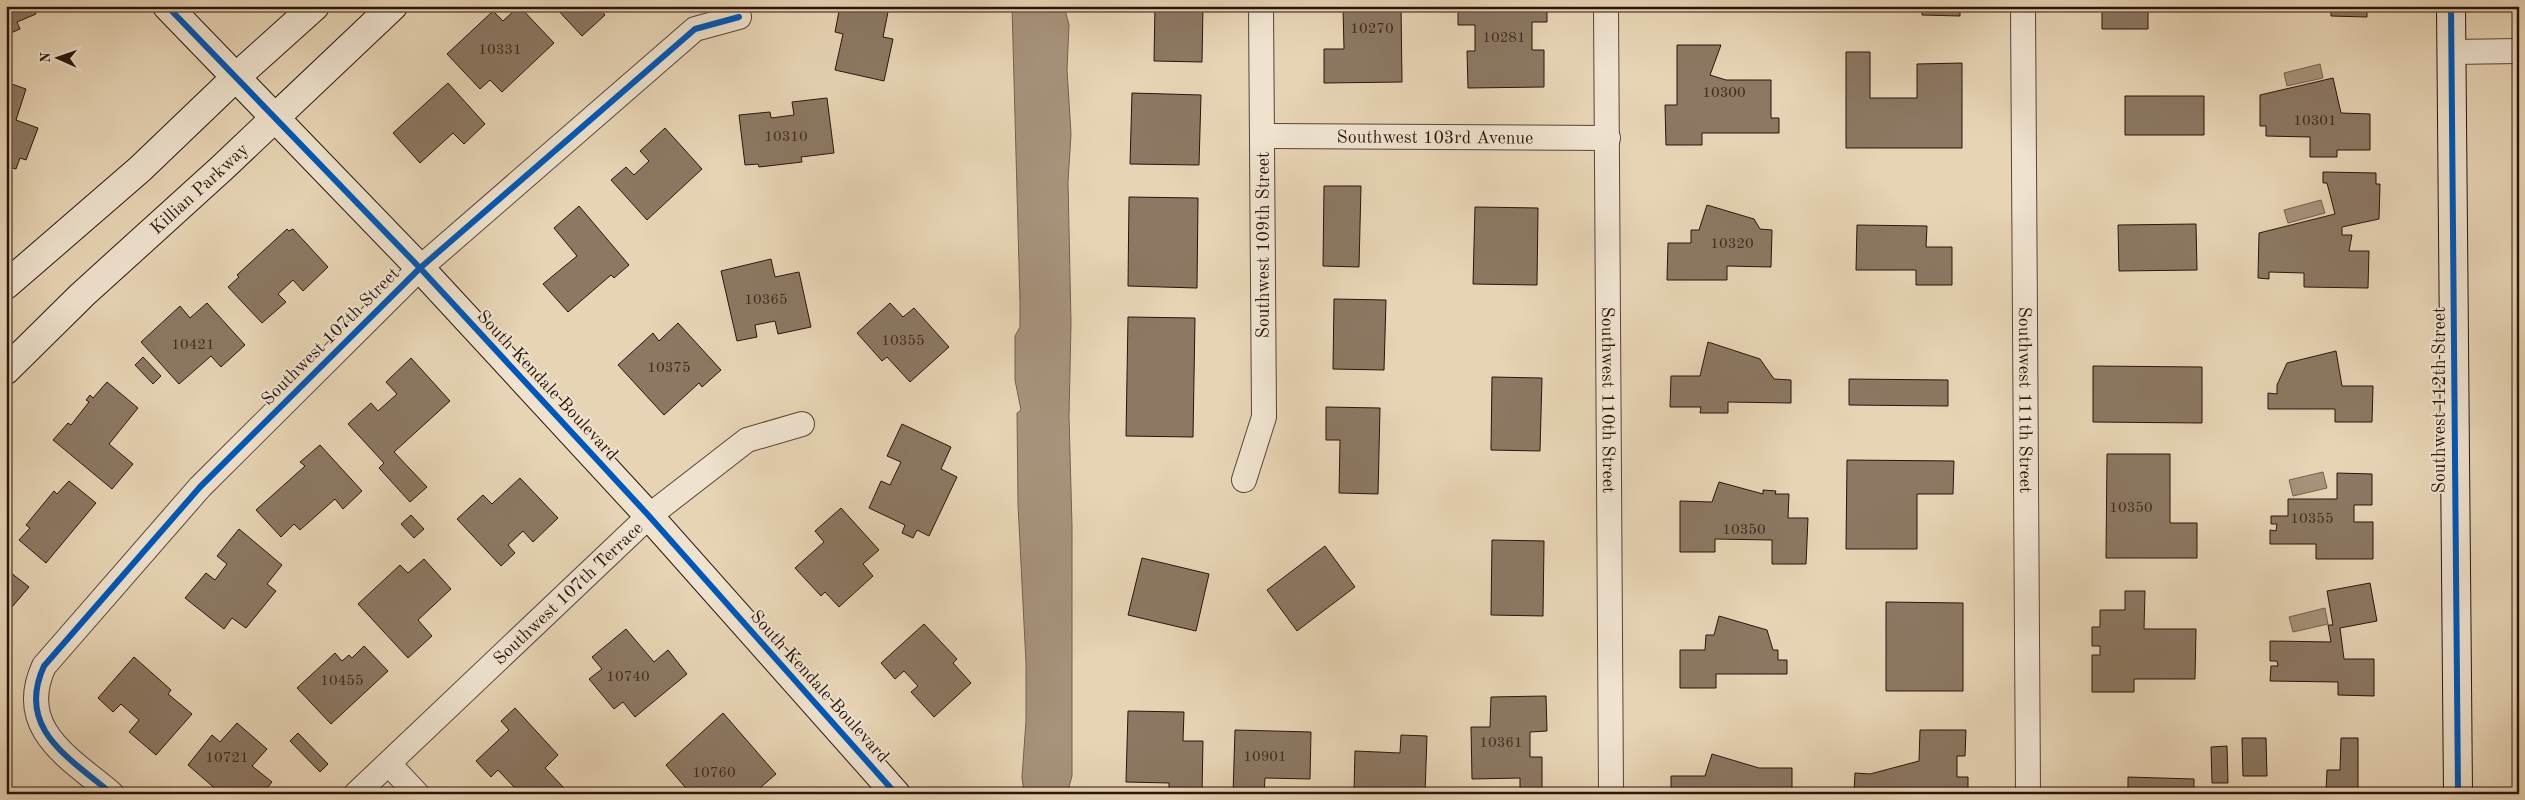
<svg xmlns="http://www.w3.org/2000/svg" width="2525" height="800" font-family="'Old Standard TT',serif">
<style>
.water{fill:#a7937b;stroke:#75604e}
.building{fill:#8c7863;stroke:#2a140a}
.lines{fill:none;stroke-linecap:round;stroke-linejoin:round}
.street-casing{stroke:#594435;stroke-width:26}
.secondary-casing{stroke:#2a140a;stroke-width:30}
.street{stroke:#efe3cf;stroke-width:24}
.secondary{stroke:#efe3cf;stroke-width:28}
.cycleway-casing{stroke:#efe3cf;stroke-width:9}
.cycleway{stroke:#0057b8;stroke-width:6}
.labels{text-anchor:middle;stroke-width:4;stroke-linejoin:round;paint-order:stroke}
.number-label{font-size:15px;fill:#422d20}
.street-label{font-size:18px;fill:#2a140a;stroke:#efe3cf}
</style>
<rect width="100%" height="100%" fill="#e7d4b5"/>
<filter id="stains"><feTurbulence type="fractalNoise" baseFrequency=".004" numOctaves="4"/><feColorMatrix values="0 0 0 0 .2 0 0 0 0 .09 0 0 0 0 .02 0 0 0 .5 -.17"/></filter>
<radialGradient id="worn" r=".72"><stop offset=".6" stop-color="#630" stop-opacity="0"/><stop offset="1" stop-color="#630" stop-opacity=".3"/></radialGradient>
<path class="water" d="M 1012,6 L 1064,6 L 1069,25 L 1067,70 L 1071,134 L 1068,182 L 1071,323 L 1069,416 L 1072,526 L 1072,776 L 1067,794 L 1024,794 L 1022,777 L 1026,721 L 1026,663 L 1018,504 L 1017,413 L 1021,410 L 1015,380 L 1015,336 L 1020,327 L 1020,302 Z
M 2320,64 L 2323,78 L 2287,86 L 2284,73 Z
M 2321,200 L 2325,213 L 2288,223 L 2284,210 Z
M 2323,472 L 2327,488 L 2293,496 L 2289,480 Z
M 2325,608 L 2328,624 L 2293,632 L 2289,617 Z"/>
<path class="building" d="M 6,6 L 32,6 L 36,14 L 17,22 L 20,29 L 6,35 Z
M 519,6 L 554,43 L 502,92 L 490,80 L 480,89 L 447,54 L 493,11 L 503,21 Z
M 554,6 L 597,6 L 605,15 L 582,36 Z
M 840,6 L 889,7 L 883,37 L 893,39 L 884,81 L 835,70 L 843,34 L 835,32 Z
M 1155,6 L 1203,6 L 1202,62 L 1154,61 Z
M 1343,6 L 1401,6 L 1402,82 L 1324,83 L 1324,49 L 1344,49 Z
M 1458,6 L 1547,6 L 1547,22 L 1532,22 L 1532,50 L 1544,50 L 1544,87 L 1468,88 L 1467,51 L 1475,51 L 1475,25 L 1458,25 Z
M 1667,6 L 1726,6 L 1726,10 L 1667,9 Z
M 1922,6 L 1960,6 L 1960,16 L 1922,15 Z
M 2102,6 L 2148,6 L 2148,29 L 2102,29 Z
M 2331,6 L 2367,6 L 2367,17 L 2331,16 Z
M 1677,45 L 1721,45 L 1710,75 L 1726,80 L 1771,80 L 1771,118 L 1779,118 L 1779,133 L 1702,133 L 1702,145 L 1666,145 L 1665,105 L 1677,105 Z
M 1846,52 L 1870,52 L 1870,98 L 1917,98 L 1917,64 L 1962,63 L 1962,148 L 1846,148 Z
M 2333,78 L 2341,113 L 2370,114 L 2370,150 L 2337,150 L 2337,157 L 2310,157 L 2310,137 L 2266,136 L 2266,126 L 2260,126 L 2260,95 Z
M 6,82 L 26,89 L 16,120 L 38,128 L 26,160 L 20,158 L 16,169 L 6,166 Z
M 448,83 L 485,124 L 464,144 L 453,133 L 420,163 L 393,133 Z
M 1132,93 L 1201,95 L 1199,165 L 1130,164 Z
M 2125,96 L 2204,96 L 2204,135 L 2125,135 Z
M 827,98 L 834,153 L 801,157 L 802,162 L 759,167 L 758,164 L 745,165 L 739,115 L 770,112 L 771,118 L 794,115 L 792,102 Z
M 665,128 L 702,169 L 647,220 L 611,180 L 626,167 L 634,175 L 649,161 L 640,151 Z
M 2323,172 L 2376,173 L 2376,184 L 2380,184 L 2379,219 L 2342,227 L 2342,235 L 2352,235 L 2349,251 L 2369,251 L 2368,288 L 2304,287 L 2304,273 L 2269,272 L 2269,279 L 2258,278 L 2259,233 L 2335,214 L 2327,183 L 2323,183 Z
M 1324,186 L 1361,186 L 1359,267 L 1323,266 Z
M 1129,197 L 1198,198 L 1197,288 L 1128,286 Z
M 1707,205 L 1754,219 L 1760,229 L 1772,230 L 1771,267 L 1727,266 L 1727,280 L 1667,280 L 1668,243 L 1691,243 L 1691,230 L 1699,230 Z
M 579,206 L 629,265 L 614,278 L 611,275 L 568,312 L 543,284 L 577,256 L 554,228 Z
M 1475,207 L 1538,208 L 1537,285 L 1473,284 Z
M 2196,224 L 2197,270 L 2119,271 L 2118,225 Z
M 1857,225 L 1927,226 L 1926,247 L 1952,247 L 1952,285 L 1916,285 L 1916,270 L 1856,270 Z
M 287,229 L 289,231 L 293,229 L 328,267 L 303,291 L 293,280 L 278,294 L 286,302 L 262,323 L 228,287 L 239,277 L 237,275 Z
M 771,259 L 775,277 L 799,272 L 811,327 L 778,334 L 775,321 L 755,325 L 757,337 L 737,341 L 721,271 Z
M 1334,299 L 1386,300 L 1384,370 L 1333,369 Z
M 207,303 L 245,345 L 221,367 L 211,356 L 179,384 L 141,342 L 180,306 L 190,318 Z
M 890,303 L 903,317 L 914,308 L 949,347 L 910,382 L 887,357 L 882,361 L 857,333 Z
M 1128,317 L 1195,318 L 1193,437 L 1126,436 Z
M 678,323 L 721,370 L 702,387 L 699,383 L 664,415 L 618,365 L 653,333 L 659,341 Z
M 1708,342 L 1760,359 L 1774,379 L 1791,380 L 1791,403 L 1728,402 L 1728,413 L 1700,413 L 1701,407 L 1670,407 L 1671,376 L 1700,376 Z
M 2336,351 L 2342,386 L 2373,386 L 2372,422 L 2335,422 L 2335,409 L 2268,409 L 2268,393 L 2277,394 L 2277,385 L 2287,363 Z
M 143,357 L 161,376 L 153,384 L 135,365 Z
M 411,358 L 450,401 L 394,452 L 427,487 L 410,502 L 379,468 L 384,463 L 348,424 L 371,403 L 378,411 L 397,394 L 386,382 Z
M 2093,366 L 2202,367 L 2202,423 L 2093,422 Z
M 1492,377 L 1542,378 L 1540,451 L 1491,450 Z
M 1849,379 L 1948,380 L 1948,406 L 1849,405 Z
M 107,382 L 138,408 L 109,444 L 133,464 L 112,489 L 53,440 L 68,423 L 71,425 L 89,402 L 86,400 L 90,395 L 93,398 Z
M 1326,407 L 1380,408 L 1378,494 L 1339,493 L 1340,440 L 1326,440 Z
M 902,424 L 951,447 L 941,469 L 957,477 L 929,536 L 917,530 L 913,538 L 902,533 L 905,525 L 869,508 L 881,481 L 890,485 L 901,462 L 887,456 Z
M 320,445 L 362,491 L 343,509 L 335,499 L 300,530 L 294,524 L 281,537 L 256,510 L 305,466 L 300,462 Z
M 2107,454 L 2170,454 L 2170,523 L 2197,523 L 2197,558 L 2106,558 Z
M 1847,460 L 1954,461 L 1953,494 L 1917,494 L 1917,549 L 1846,549 Z
M 2337,473 L 2372,474 L 2372,505 L 2354,505 L 2354,522 L 2373,522 L 2373,559 L 2316,559 L 2316,544 L 2270,544 L 2270,530 L 2276,531 L 2277,524 L 2271,524 L 2271,516 L 2288,516 L 2288,499 L 2337,499 Z
M 520,478 L 558,518 L 533,542 L 523,531 L 508,545 L 515,553 L 501,566 L 457,519 L 483,495 L 492,504 Z
M 69,481 L 96,503 L 46,563 L 19,540 L 30,528 L 26,525 L 54,491 L 57,494 Z
M 1719,482 L 1763,494 L 1763,490 L 1776,491 L 1775,494 L 1789,494 L 1788,518 L 1808,518 L 1806,564 L 1772,564 L 1772,540 L 1715,539 L 1715,552 L 1680,552 L 1680,501 L 1712,502 Z
M 841,508 L 879,550 L 863,564 L 873,576 L 839,607 L 825,592 L 821,596 L 795,568 L 824,542 L 815,531 Z
M 411,515 L 424,529 L 414,538 L 401,524 Z
M 239,529 L 282,565 L 267,584 L 276,591 L 246,628 L 232,618 L 224,629 L 185,598 L 206,573 L 215,580 L 227,564 L 217,556 Z
M 1492,540 L 1544,541 L 1543,616 L 1491,615 Z
M 1325,546 L 1355,587 L 1297,631 L 1267,590 Z
M 1142,558 L 1209,574 L 1196,631 L 1128,615 Z
M 424,559 L 451,589 L 418,620 L 432,636 L 408,658 L 358,604 L 400,565 L 408,573 Z
M 6,569 L 29,587 L 12,607 L 8,604 L 6,606 Z
M 2370,583 L 2377,621 L 2340,628 L 2344,659 L 2374,659 L 2374,696 L 2338,695 L 2338,682 L 2270,681 L 2271,666 L 2278,666 L 2277,661 L 2270,661 L 2270,641 L 2331,642 L 2328,625 L 2333,625 L 2327,591 Z
M 2125,591 L 2145,591 L 2144,629 L 2196,629 L 2195,679 L 2134,679 L 2134,692 L 2092,692 L 2092,655 L 2100,655 L 2100,646 L 2092,646 L 2092,627 L 2100,627 L 2100,610 L 2125,610 Z
M 1886,602 L 1963,603 L 1963,691 L 1886,691 Z
M 1719,616 L 1767,630 L 1773,650 L 1778,650 L 1778,660 L 1787,660 L 1787,674 L 1716,674 L 1716,688 L 1680,688 L 1680,650 L 1705,650 L 1706,635 L 1714,635 Z
M 924,624 L 957,659 L 953,663 L 971,683 L 934,717 L 911,692 L 918,686 L 904,671 L 895,679 L 881,663 Z
M 626,629 L 654,662 L 668,650 L 687,674 L 635,717 L 623,702 L 614,709 L 589,679 L 602,669 L 592,657 Z
M 364,646 L 388,671 L 331,724 L 297,688 L 335,653 L 342,661 L 349,655 L 352,658 Z
M 134,657 L 171,690 L 168,694 L 192,714 L 156,755 L 129,732 L 139,720 L 121,704 L 113,712 L 98,698 Z
M 1546,696 L 1547,731 L 1530,732 L 1530,757 L 1542,757 L 1542,789 L 1520,789 L 1520,778 L 1472,779 L 1471,727 L 1490,727 L 1491,697 Z
M 515,708 L 558,755 L 545,768 L 565,789 L 559,794 L 509,794 L 515,788 L 498,770 L 491,777 L 476,761 L 509,730 L 501,721 Z
M 1128,711 L 1184,712 L 1183,741 L 1203,741 L 1202,794 L 1169,794 L 1169,783 L 1126,782 Z
M 723,713 L 776,774 L 753,794 L 721,794 L 716,789 L 710,794 L 691,794 L 666,765 Z
M 237,723 L 267,749 L 252,766 L 272,782 L 262,794 L 217,794 L 219,792 L 188,765 L 212,735 L 220,742 Z
M 1235,730 L 1311,732 L 1310,779 L 1265,778 L 1264,794 L 1233,794 Z
M 1920,730 L 1966,730 L 1965,756 L 1957,756 L 1957,777 L 1968,777 L 1968,794 L 1854,794 L 1855,773 L 1870,774 L 1919,761 Z
M 298,733 L 328,764 L 320,772 L 290,741 Z
M 1401,735 L 1427,736 L 1425,794 L 1354,791 L 1355,751 L 1400,753 Z
M 2242,738 L 2266,738 L 2267,776 L 2243,776 Z
M 2341,738 L 2358,738 L 2358,794 L 2290,794 L 2290,790 L 2326,791 L 2327,770 L 2340,770 Z
M 2227,746 L 2228,783 L 2212,783 L 2211,747 Z
M 1712,754 L 1759,768 L 1792,768 L 1792,794 L 1671,794 L 1671,776 L 1705,776 Z
M 2128,777 L 2194,779 L 2194,794 L 2128,794 Z"/>
<g class="lines">
<g class="street-casing">
<g id="street">
<path id="s1" d="M 1606,6 L 1611,794"/>
<path id="s2" d="M 2023,6 L 2028,794"/>
<path d="M 2451,52 L 2519,51"/>
<path id="s3" d="M 1263,136 L 1608,138"/>
<path d="M 1244,480 L 1264,417 L 1261,6"/>
<path d="M 389,764 L 417,794"/>
<path d="M 112,794 C 70,758 15,729 44,666 L 200,487 L 420,268 L 695,29 L 739,17"/>
<path id="s4" d="M 356,794 L 649,516 L 747,440 L 802,424"/>
</g>
</g>
<g class="secondary-casing">
<g id="secondary">
<path d="M 167,6 L 420,268 L 649,516 L 896,794"/>
<path d="M 2451,6 L 2458,794"/>
<path d="M 6,285 L 140,169 L 235,78 L 315,6"/>
<path id="s5" d="M 6,370 L 82,295 L 222,168 L 393,6"/>
</g>
</g>
<use href="#street" class="street"/>
<use href="#secondary" class="secondary"/>
<g class="cycleway-casing">
<path id="cycleway" d="M 167,6 L 420,268 L 649,516 L 896,794
M 2451,6 L 2458,794
M 112,794 C 70,758 15,729 44,666 L 200,487 L 420,268 L 695,29 L 739,17"/>
</g>
<use href="#cycleway" class="cycleway"/>
</g>
<g class="labels">
<g class="number-label">
<text x="1372" y="33">10270</text>
<text x="1504" y="42">10281</text>
<text x="500" y="54">10331</text>
<text x="1724" y="97">10300</text>
<text x="2315" y="125">10301</text>
<text x="786" y="141">10310</text>
<text x="1732" y="248">10320</text>
<text x="766" y="304">10365</text>
<text x="903" y="345">10355</text>
<text x="193" y="349">10421</text>
<text x="669" y="372">10375</text>
<text x="2131" y="512">10350</text>
<text x="2312" y="523">10355</text>
<text x="1744" y="534">10350</text>
<text x="628" y="681">10740</text>
<text x="342" y="685">10455</text>
<text x="1501" y="747">10361</text>
<text x="1265" y="761">10901</text>
<text x="227" y="762">10721</text>
<text x="714" y="777">10760</text>
</g>
<g class="street-label">
<text dy="6" stroke="none"><textPath href="#s3" startOffset="172">Southwest 103rd Avenue</textPath></text>
<text dy="6" stroke="none"><textPath href="#s5" startOffset="265">Killian Parkway</textPath></text>
<text transform="translate(1263 245) rotate(-90)" y="6">Southwest 109th Street</text>
<text transform="translate(330 336) rotate(-45)" y="6">Southwest 107th Street</text>
<text transform="translate(548 385) rotate(47)" y="6">South Kendale Boulevard</text>
<text dy="6" stroke="none"><textPath href="#s1" startOffset="394">Southwest 110th Street</textPath></text>
<text dy="6" stroke="none"><textPath href="#s2" startOffset="394">Southwest 111th Street</textPath></text>
<text transform="translate(2439 400) rotate(-90)" y="6">Southwest 112th Street</text>
<text dy="6" stroke="none"><textPath href="#s4" startOffset="292">Southwest 107th Terrace</textPath></text>
<text transform="translate(820 686) rotate(48)" y="6">South Kendale Boulevard</text>
</g>
</g>
<rect width="2525" height="800" fill="none" stroke="#e7d4b5" stroke-width="25"/>
<rect x="8" y="8" width="2510" height="785" fill="none" stroke="#2a140a" stroke-width="2.5"/>
<rect x="12" y="12" width="2500" height="775" fill="none" stroke="#2a140a"/>
<g transform="translate(58 58) rotate(272)" stroke="#efe3cf" stroke-width="4" paint-order="stroke">
<path d="M0-4L9 19L0 12L-9 19Z" fill="#2a140a"/>
<text y="-8" font-size="14" font-weight="bold" text-anchor="middle" fill="#2a140a">N</text>
</g>
<rect width="100%" height="100%" filter="url(#stains)"/>
<rect width="100%" height="100%" fill="url(#worn)"/>
</svg>
